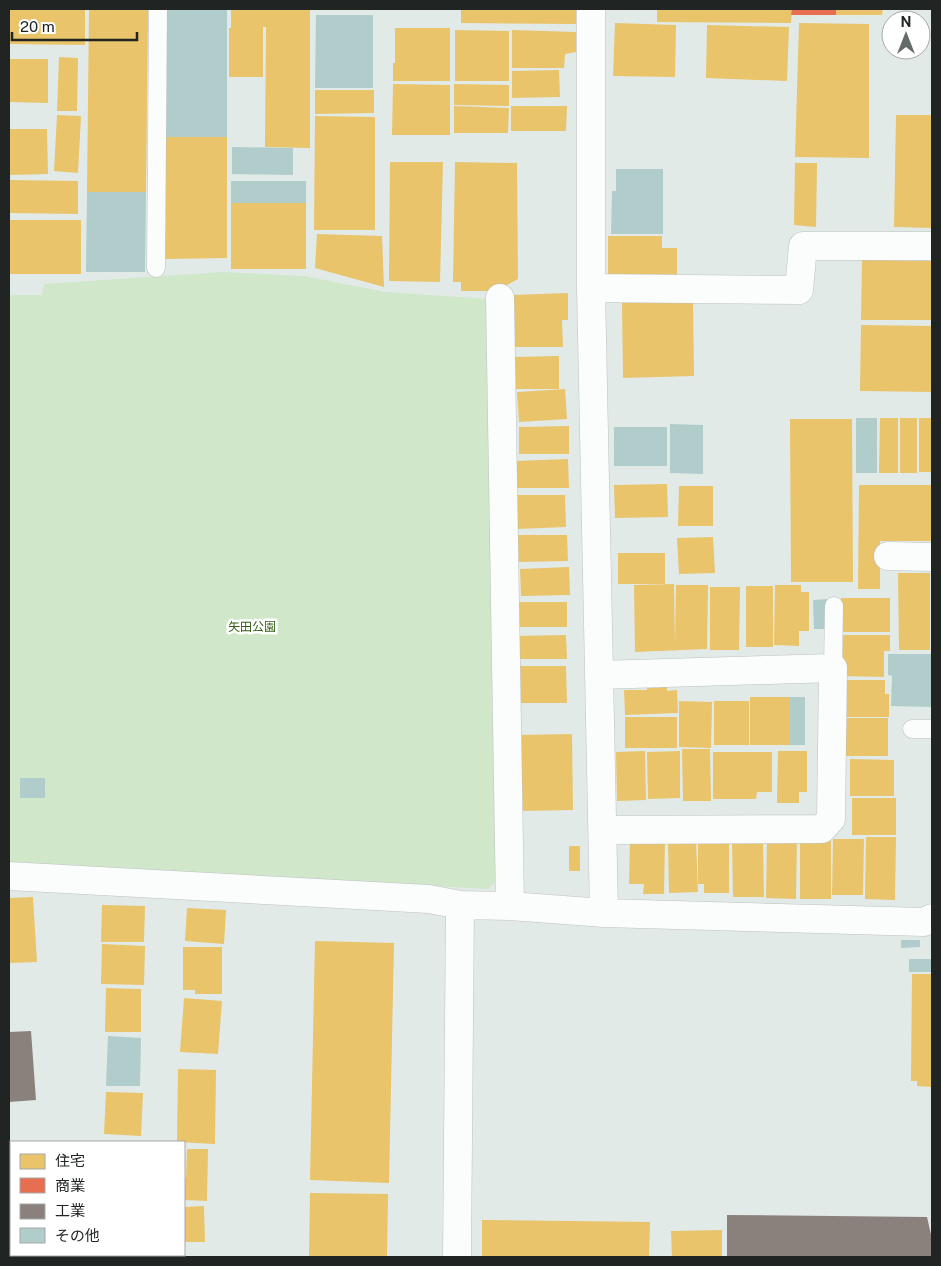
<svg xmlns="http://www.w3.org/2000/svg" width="941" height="1266" font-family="'Public Sans','Noto Sans JP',sans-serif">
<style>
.green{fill:#d0e7ca}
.homes{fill:#e9c46a}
.shops{fill:#e76f51}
.industry{fill:#8a817c}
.building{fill:#b0cccb}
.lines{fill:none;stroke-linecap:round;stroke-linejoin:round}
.lane-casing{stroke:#bcc2c0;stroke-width:19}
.street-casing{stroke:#bcc2c0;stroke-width:29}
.lane{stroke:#fbfcfc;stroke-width:18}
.street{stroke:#fbfcfc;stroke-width:28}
.labels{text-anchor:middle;stroke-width:5;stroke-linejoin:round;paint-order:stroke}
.park-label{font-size:12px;fill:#346018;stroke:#fff}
</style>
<rect width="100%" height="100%" fill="#e2eae8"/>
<path class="green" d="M 223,272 L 304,276 L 385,292 L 489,299 L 500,878 L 488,889 L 9,863 L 9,295 L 42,295 L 44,284 Z"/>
<path class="homes" d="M 9,9 L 85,9 L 85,45 L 9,44 Z
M 89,9 L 148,9 L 146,192 L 87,192 Z
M 231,9 L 310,9 L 310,148 L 265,147 L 266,27 L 263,27 L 263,77 L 229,77 L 229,28 L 231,28 Z
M 461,9 L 576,9 L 576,24 L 461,23 Z
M 657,9 L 792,9 L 791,23 L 657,22 Z
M 836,9 L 883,9 L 882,15 L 836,15 Z
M 615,23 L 676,25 L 675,77 L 613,76 Z
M 799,23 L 869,24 L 869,158 L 795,157 Z
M 707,25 L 789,27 L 787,81 L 706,78 Z
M 395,28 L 450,28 L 450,81 L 393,81 L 393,63 L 395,63 Z
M 455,30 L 509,31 L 509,81 L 455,81 Z
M 512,30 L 576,32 L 576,52 L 565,54 L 564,68 L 512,68 Z
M 59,57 L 78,58 L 77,111 L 57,111 Z
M 9,59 L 48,59 L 48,103 L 9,102 Z
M 559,70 L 560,97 L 512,98 L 512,71 Z
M 393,84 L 450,85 L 450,135 L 392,135 Z
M 454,84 L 509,85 L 509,106 L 454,105 Z
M 315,90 L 374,90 L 374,113 L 315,114 Z
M 454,106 L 509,108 L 508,133 L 454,133 Z
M 511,106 L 567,106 L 566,131 L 511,131 Z
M 57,115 L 81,116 L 78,173 L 54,171 Z
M 896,115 L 932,115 L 932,228 L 894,227 Z
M 315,116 L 375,117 L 375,230 L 314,230 Z
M 9,129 L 47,129 L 48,174 L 9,175 Z
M 165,137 L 227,137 L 227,258 L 165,259 Z
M 390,162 L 443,162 L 440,282 L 389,281 Z
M 455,162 L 517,163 L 518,279 L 496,291 L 461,291 L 461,282 L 453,282 Z
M 795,163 L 817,163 L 816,227 L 794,225 Z
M 9,180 L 78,181 L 78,214 L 9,213 Z
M 231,203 L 306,203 L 306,269 L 231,269 Z
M 9,220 L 81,220 L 81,274 L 9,274 Z
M 317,234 L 382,236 L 384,287 L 315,268 Z
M 608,236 L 662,236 L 662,248 L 677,248 L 677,277 L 608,277 Z
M 862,260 L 932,261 L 932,320 L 861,320 Z
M 568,293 L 568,320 L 562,320 L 563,347 L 513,347 L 512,295 Z
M 693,302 L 694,376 L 623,378 L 622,303 Z
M 861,325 L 932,326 L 932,392 L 860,391 Z
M 559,356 L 559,389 L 514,389 L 513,357 Z
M 565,389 L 567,419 L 519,422 L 517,392 Z
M 880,418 L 898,418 L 898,473 L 879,473 Z
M 900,418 L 917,418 L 917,473 L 900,473 Z
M 919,418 L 932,418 L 932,472 L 919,472 Z
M 790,419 L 852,419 L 853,582 L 791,582 Z
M 569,426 L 569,454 L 519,454 L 519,427 Z
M 568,459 L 569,488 L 516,488 L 516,461 Z
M 667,484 L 668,517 L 615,518 L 614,485 Z
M 859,485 L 932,485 L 932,541 L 880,541 L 880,589 L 858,589 Z
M 679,486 L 713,486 L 713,526 L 678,526 Z
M 516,495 L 565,495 L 566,527 L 516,529 Z
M 517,535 L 567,535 L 568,561 L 517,562 Z
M 713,537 L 715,573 L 679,574 L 677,538 Z
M 618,553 L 665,553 L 665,584 L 618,584 Z
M 569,567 L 570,595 L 521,596 L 520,569 Z
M 898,573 L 930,573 L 930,650 L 899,650 Z
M 674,584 L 675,645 L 676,585 L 708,585 L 707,649 L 635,652 L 634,585 Z
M 775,585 L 801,585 L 801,592 L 809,592 L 809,631 L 799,631 L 799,646 L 774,645 Z
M 746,586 L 773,586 L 773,647 L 746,647 Z
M 710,587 L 740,587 L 739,650 L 710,650 Z
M 841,598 L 890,598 L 890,632 L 841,632 Z
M 515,602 L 567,602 L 567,627 L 515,627 Z
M 566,635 L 567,659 L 513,659 L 513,636 Z
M 842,635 L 890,635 L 890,651 L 884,651 L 884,677 L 842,676 Z
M 515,666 L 566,666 L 567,703 L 515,703 Z
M 845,680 L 885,680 L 885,694 L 889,694 L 889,717 L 845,717 Z
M 647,686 L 667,686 L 667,691 L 677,690 L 678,713 L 625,715 L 624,690 L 647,690 Z
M 750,697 L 790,697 L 790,745 L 750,745 Z
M 679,701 L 712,702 L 711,748 L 679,747 Z
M 714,701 L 749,701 L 749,745 L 714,745 Z
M 625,717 L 677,717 L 677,748 L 625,748 Z
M 845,718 L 888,718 L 888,756 L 845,756 Z
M 572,734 L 573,810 L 520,811 L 519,735 Z
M 682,749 L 710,749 L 711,801 L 683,801 Z
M 645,751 L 646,800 L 617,801 L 616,752 Z
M 680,751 L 680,798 L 648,799 L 647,752 Z
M 778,751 L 807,751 L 807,792 L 799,792 L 799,803 L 777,803 Z
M 713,752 L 772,752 L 772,792 L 757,792 L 756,799 L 713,799 Z
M 850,759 L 894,760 L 894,796 L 850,796 Z
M 852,798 L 896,798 L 896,835 L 852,835 Z
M 866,837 L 896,837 L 895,900 L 865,899 Z
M 698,839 L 729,839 L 729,893 L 704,893 L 704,884 L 698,884 Z
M 767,839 L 797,839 L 796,899 L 766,898 Z
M 800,839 L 831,839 L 831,899 L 800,899 Z
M 833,839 L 864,839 L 863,895 L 832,895 Z
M 668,840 L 696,840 L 698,892 L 669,893 Z
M 630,841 L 665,841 L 664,894 L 643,894 L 644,884 L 629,884 Z
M 732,841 L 763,841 L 764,897 L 733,897 Z
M 569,846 L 580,846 L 580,871 L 569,871 Z
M 33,897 L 37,962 L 9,963 L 9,898 Z
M 102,905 L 145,906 L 144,942 L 101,942 Z
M 187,908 L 226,910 L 224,944 L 185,941 Z
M 315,941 L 394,943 L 389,1183 L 310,1180 Z
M 102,944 L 145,946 L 144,985 L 101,984 Z
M 183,947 L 222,947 L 222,994 L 195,994 L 195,990 L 183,990 Z
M 912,974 L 932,974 L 932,1087 L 917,1086 L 917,1081 L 911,1081 Z
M 106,988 L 141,989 L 141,1032 L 105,1032 Z
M 184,998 L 222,1001 L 218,1054 L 180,1052 Z
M 178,1069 L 216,1070 L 215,1144 L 177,1142 Z
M 106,1092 L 143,1093 L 141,1136 L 104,1134 Z
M 187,1149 L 208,1149 L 207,1201 L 184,1200 L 184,1178 L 186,1178 Z
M 310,1193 L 388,1194 L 387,1257 L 309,1257 Z
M 204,1206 L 205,1242 L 184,1242 L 184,1207 Z
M 482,1220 L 650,1222 L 649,1257 L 482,1257 Z
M 722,1230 L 722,1257 L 672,1257 L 671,1231 Z"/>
<path class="shops" d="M 792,9 L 836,9 L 836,15 L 791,15 Z"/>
<path class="industry" d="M 31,1031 L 36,1100 L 9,1102 L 9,1032 Z
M 727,1215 L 927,1217 L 932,1239 L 932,1257 L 727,1257 Z"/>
<path class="building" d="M 164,9 L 227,9 L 227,137 L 165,137 Z
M 316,15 L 373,15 L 373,88 L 315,88 Z
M 232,147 L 293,148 L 293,175 L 232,174 Z
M 616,169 L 663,169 L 663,234 L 611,234 L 612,191 L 616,191 Z
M 231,181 L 306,181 L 306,203 L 231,203 Z
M 87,192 L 146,192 L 145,272 L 86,272 Z
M 856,418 L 877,418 L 877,473 L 856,473 Z
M 670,424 L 703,425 L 703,474 L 670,473 Z
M 614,427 L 667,427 L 667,466 L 614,466 Z
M 829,599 L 830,629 L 814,629 L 813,600 Z
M 888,654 L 932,654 L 932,707 L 891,706 L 892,676 L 888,675 Z
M 790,697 L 805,697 L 805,745 L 790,745 Z
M 20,778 L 45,778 L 45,798 L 20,798 Z
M 901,940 L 920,940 L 920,947 L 901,948 Z
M 909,959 L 932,959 L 932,972 L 909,972 Z
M 108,1036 L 141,1038 L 140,1086 L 106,1086 Z"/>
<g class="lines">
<g class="lane-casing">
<path id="lane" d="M 156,268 L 158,9
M 833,668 L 834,606
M 912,729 L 932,729"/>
</g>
<g class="street-casing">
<path id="street" d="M 591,9 L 591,288 L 604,913
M 591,288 L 799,290 L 803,246 L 932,246
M 500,298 L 510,906
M 888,556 L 932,557
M 599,675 L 833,668 L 831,819 L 822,829 L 603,830
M 9,876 L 429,899 L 460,905
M 457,1257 L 460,905 L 510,906 L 604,913 L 924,922 L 932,918"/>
</g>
<use href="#lane" class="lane"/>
<use href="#street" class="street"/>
</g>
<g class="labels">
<g class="park-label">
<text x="252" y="631">矢田公園</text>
</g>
</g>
<rect width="941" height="1266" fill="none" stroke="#202523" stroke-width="20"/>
<rect x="10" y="1141" width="175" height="115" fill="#ffffff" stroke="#a6a8a7"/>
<rect x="20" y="1154" width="25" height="15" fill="#e9c46a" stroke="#a6a8a7"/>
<text x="55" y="1166" font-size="15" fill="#202523">住宅</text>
<rect x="20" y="1178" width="25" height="15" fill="#e76f51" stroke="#a6a8a7"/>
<text x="55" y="1191" font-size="15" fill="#202523">商業</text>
<rect x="20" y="1204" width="25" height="15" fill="#8a817c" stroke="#a6a8a7"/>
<text x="55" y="1216" font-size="15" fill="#202523">工業</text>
<rect x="20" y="1228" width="25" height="15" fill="#b0cccb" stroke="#a6a8a7"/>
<text x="55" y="1241" font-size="15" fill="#202523">その他</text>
<g transform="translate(906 35)"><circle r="24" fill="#ffffff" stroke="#a6a8a7"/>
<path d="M0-4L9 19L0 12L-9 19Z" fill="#646a68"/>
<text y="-8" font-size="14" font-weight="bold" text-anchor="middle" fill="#202523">N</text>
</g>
<path d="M12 32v8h125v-8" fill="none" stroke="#202523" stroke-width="2.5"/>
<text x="20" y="32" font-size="15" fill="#202523" stroke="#ffffff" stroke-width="4" paint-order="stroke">20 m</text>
</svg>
